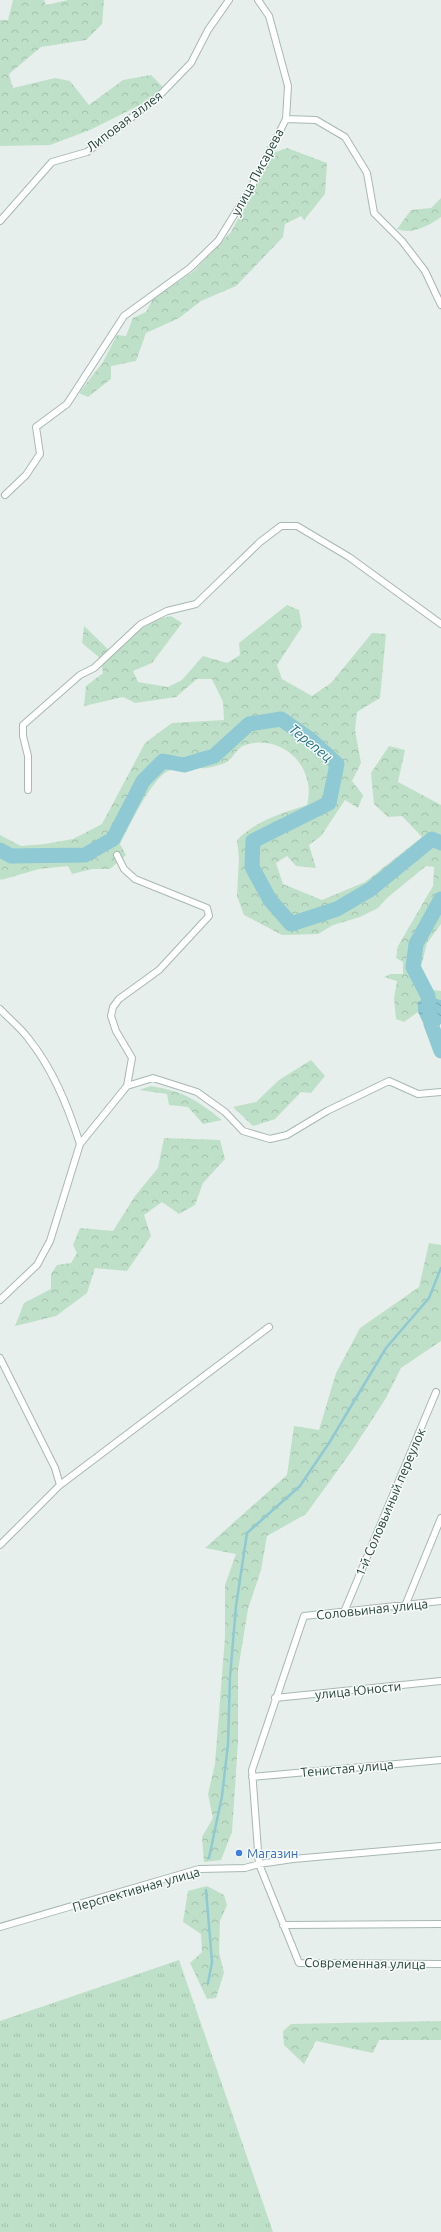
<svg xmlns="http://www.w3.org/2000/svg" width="441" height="2232" font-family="Ubuntu,sans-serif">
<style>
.grass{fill:url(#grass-tufts)}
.forest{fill:url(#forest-crowns)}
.water{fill:url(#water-waves)}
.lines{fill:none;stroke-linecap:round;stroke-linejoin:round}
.stream{stroke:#8ec9d4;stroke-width:2.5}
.river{stroke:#8ec9d4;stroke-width:15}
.street-casing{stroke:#a8b8b2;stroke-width:8}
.street{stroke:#fff;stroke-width:6}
.shop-dot{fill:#3f7fe0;stroke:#f7fbf9;stroke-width:1.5}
.labels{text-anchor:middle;stroke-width:3;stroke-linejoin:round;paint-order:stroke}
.street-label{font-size:13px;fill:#24423a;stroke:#f7fbf9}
.shop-label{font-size:13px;fill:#366cbe;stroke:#f7fbf9;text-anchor:start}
.water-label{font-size:14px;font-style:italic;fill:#1c6f80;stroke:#f7fbf9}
</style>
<defs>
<pattern id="grass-tufts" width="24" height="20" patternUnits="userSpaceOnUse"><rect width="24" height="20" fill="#bfe0c8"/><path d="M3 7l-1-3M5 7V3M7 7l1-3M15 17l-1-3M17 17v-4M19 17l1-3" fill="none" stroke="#a4c1ad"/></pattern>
<pattern id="forest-crowns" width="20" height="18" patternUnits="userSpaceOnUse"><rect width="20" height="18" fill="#bfe0c8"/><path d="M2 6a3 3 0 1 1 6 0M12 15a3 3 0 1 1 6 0" fill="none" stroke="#a4c1ad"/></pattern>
<pattern id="water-waves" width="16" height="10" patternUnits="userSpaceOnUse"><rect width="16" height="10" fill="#8ec9d4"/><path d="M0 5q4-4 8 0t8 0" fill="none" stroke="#74a5ad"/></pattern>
</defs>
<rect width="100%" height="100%" fill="#e6efeb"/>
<path class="grass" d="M 179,1960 L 273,2232 L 0,2232 L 0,2021 Z"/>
<path class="forest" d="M 13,0 L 44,0 L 46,5 L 68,0 L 104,0 L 102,24 L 86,40 L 41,47 L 9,74 L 13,88 L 55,78 L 70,81 L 89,105 L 123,80 L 151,75 L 164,88 L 138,106 L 90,130 L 50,145 L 0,146 L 0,20 L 8,20 Z
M 287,148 L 327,163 L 325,194 L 304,220 L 301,216 L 285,224 L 283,237 L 236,286 L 201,301 L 179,318 L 146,333 L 136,361 L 111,366 L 111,379 L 88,397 L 79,393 L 103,362 L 117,335 L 126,336 L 133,318 L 146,312 L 153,299 L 194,271 L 231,232 L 273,153 Z
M 441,198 L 441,217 C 429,226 411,235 397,229 L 411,210 L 431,208 Z
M 287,605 L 299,610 L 302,627 L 277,665 L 282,679 L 312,696 L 331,683 L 372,633 L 386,634 L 380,698 L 357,712 L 355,730 L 361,763 L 352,781 L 363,795 L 358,808 L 345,800 L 321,836 L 309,845 L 316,868 L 296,866 L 287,856 L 276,863 L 283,884 L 322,900 L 365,882 L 422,837 L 402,816 L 388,817 L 374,804 L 371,773 L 389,746 L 405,750 L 398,782 L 441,805 L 441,924 L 427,943 L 421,967 L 433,990 L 441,991 L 441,1000 L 428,996 L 419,1002 L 418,1012 L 404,1022 L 396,1019 L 394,998 L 397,981 L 384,977 L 391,974 L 403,974 L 403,962 L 396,958 L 398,946 L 433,886 L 434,867 L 426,866 L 387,898 L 378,908 L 360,917 L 333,925 L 318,934 L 282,935 L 244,915 L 237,896 L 239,858 L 237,840 C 256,821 281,813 307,805 C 317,768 283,733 245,745 C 236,748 232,762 222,764 C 215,766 208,769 201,768 C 191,768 178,766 168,771 C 151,779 129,827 120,844 L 126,855 L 110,869 L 92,869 L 72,874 L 68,866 L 39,869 L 1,880 L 0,878 L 0,835 L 21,846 L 45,844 L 73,839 L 102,824 L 145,743 L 172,723 L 224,720 L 223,702 L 212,679 L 197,679 L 176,697 L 135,703 L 123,697 L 84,706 L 86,686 L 103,673 L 101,659 L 82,643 L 84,626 L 110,651 L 154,620 L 171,616 L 182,623 L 152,663 L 133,671 L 138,682 L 168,687 L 182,680 L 203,656 L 227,663 L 240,655 L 239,643 Z
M 311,1060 L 325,1076 L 311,1093 L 301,1092 L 275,1119 L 253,1126 L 233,1107 L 256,1102 L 279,1080 Z
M 151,1086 C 185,1092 195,1099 222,1120 L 203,1124 L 188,1107 L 169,1105 L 167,1094 L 139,1090 Z
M 164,1138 L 220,1140 L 225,1159 L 203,1183 L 195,1205 L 179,1214 L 162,1202 L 144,1215 L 151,1236 L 127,1271 L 95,1268 L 87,1293 L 56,1316 L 15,1326 L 24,1303 L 51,1289 L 51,1274 L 57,1265 L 71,1263 L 77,1253 L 73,1245 L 80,1228 L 113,1231 L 135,1196 L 158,1168 Z
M 429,1243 L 441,1245 L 441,1341 L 401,1368 L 386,1398 L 353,1449 L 306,1514 L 267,1536 L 261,1570 L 248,1609 L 238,1670 L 238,1742 L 232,1832 L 221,1860 L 204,1862 L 202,1837 L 213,1818 L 208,1794 L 215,1764 L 225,1637 L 225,1585 L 236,1554 L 205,1548 L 287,1475 L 294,1426 L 319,1430 L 336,1373 L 360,1328 L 419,1287 Z
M 207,1886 L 224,1895 L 227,1905 L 220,1921 L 219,1952 L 224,1973 L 216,1998 L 207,1999 L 190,1963 L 202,1952 L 201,1934 L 183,1922 L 188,1891 Z
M 441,2021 L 441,2040 L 379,2040 L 373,2053 L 316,2041 L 304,2064 L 284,2045 L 283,2031 L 291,2024 Z"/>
<path class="water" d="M 428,996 L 441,1000 L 441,1024 L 439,1025 L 438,1038 L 441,1041 L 441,1055 L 437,1052 L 418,1012 L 418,1002 Z"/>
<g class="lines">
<path class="stream" d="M 209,1858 L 222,1796 L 228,1744 L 230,1677 L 236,1606 L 247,1533 L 300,1486 L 329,1443 L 386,1348 L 429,1298 L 441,1268
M 206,1890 L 212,1962 L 208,1983"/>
<path class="river" d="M 0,850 L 11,856 L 85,855 L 113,839 L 143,781 L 163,761 L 184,765 L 214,756 L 249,724 L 281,719 L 311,740 L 337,764 L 329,803 L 253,841 L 252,867 L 270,900 L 291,924 L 337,909 L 371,889 L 432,839 L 441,843
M 441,899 L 416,944 L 413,967 L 428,996 L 431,1024 L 441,1051"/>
<g class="street-casing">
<path id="street" d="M 286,119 L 316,120 L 345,137 L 367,173 L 374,213 L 402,241 L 425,271 L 441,305
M 0,221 L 52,162 L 87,152 L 158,97 L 191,63 L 208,30 L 229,0
M 5,495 L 26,475 L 40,454 L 36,427 L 67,404 L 124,316 L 190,268 L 218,241 L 252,186 L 286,119 L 288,86 L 269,16 L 258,0
M 28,790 L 28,756 L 23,736 L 23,725 L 80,675 L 94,668 L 141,624 L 167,611 L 196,604 L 260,542 L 281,526 L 297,526 L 349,557 L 441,624
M 117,855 L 124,869 L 135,879 L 207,908 L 209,916 L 159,970 L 119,999 L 113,1007 L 111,1016 L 116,1031 L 132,1058 L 127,1086
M 0,1009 C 9,1019 20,1027 28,1038 C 53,1069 68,1106 80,1144
M 0,1300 L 37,1265 L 50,1241 L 80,1144 L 127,1086 L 153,1078 L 197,1092 L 225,1112 L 243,1131 L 270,1139 L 287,1135 L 327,1111 L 389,1081 L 418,1094 L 441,1092
M 0,1358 L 55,1468 L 60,1485 L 0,1545
M 60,1485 L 269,1327
M 441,1601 L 304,1616 L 252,1770 L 259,1864 L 299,1963 L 441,1964
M 405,1606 L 441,1518
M 344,1612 L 436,1392
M 275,1698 L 441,1681
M 252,1777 L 441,1760
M 283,1925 L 441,1924
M 0,1927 L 199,1869 L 245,1868 L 259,1864 L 293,1859 L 441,1846"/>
</g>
<use href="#street" class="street"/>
</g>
<circle class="shop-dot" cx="239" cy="1853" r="4"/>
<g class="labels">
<g class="street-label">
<text transform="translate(124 121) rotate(-37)" y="5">Липовая аллея</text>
<text transform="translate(257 172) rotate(-62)" y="5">улица Писарева</text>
<text transform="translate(390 1502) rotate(-67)" y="5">1-й Соловьиный переулок</text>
<text transform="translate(372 1609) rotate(-6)" y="5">Соловьиная улица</text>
<text transform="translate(358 1690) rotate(-6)" y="5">улица Юности</text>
<text transform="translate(347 1768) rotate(-5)" y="5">Тенистая улица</text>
<text transform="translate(136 1889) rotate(-16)" y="5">Перспективная улица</text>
<text transform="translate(365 1963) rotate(1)" y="5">Современная улица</text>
</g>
<g class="shop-label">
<text x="247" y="1858">Магазин</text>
</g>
<g class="water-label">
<text transform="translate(311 743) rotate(39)" y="5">Терепец</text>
</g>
</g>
</svg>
